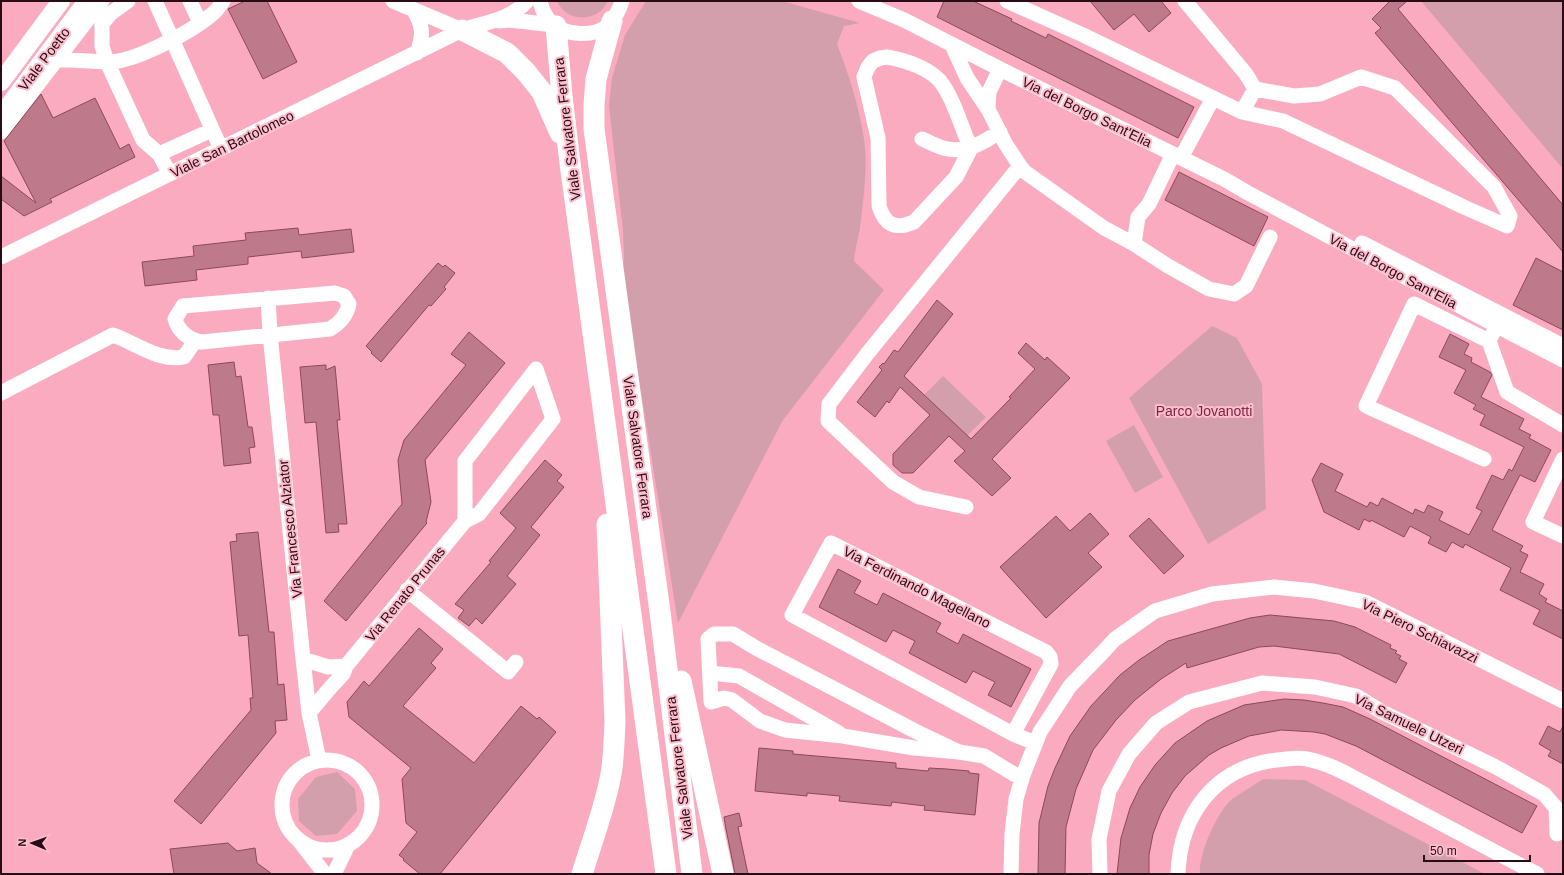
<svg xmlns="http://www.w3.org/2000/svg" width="1564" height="875" font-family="Helvetica,sans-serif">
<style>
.green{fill:#d39fac}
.building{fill:#be798b;stroke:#8d485c}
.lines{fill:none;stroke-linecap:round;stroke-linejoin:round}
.minor{stroke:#fff;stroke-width:15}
.major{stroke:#fff;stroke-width:18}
.highway{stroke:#fff;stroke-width:21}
.labels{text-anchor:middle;stroke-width:4;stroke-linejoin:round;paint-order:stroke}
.street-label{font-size:14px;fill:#280c15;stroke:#ffbece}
.park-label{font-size:14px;fill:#792543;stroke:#ffbece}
</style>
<rect width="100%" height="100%" fill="#fbabc0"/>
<path class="green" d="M 557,1 L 608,1 C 598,23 566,23 557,1 Z
M 646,1 L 782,1 L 860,23 L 844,26 L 837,44 C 849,75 859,106 864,139 C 868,164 864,194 861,219 C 860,233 855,247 854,261 L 884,290 L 783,420 L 678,623 L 622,273 L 624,258 L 623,231 L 609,106 L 612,78 L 625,35 Z
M 1421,1 L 1563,1 L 1563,169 Z
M 1212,326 L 1237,338 L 1262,384 L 1266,509 L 1208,544 L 1129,398 Z
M 943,376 L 986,417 L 967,436 L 924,395 Z
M 1134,425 L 1163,477 L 1135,493 L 1106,441 Z
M 337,772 L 355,789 L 357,811 L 337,834 L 316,836 L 299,821 L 298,799 L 316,777 Z
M 1263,779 L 1305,780 L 1485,874 L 1200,874 C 1198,855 1217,812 1232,799 C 1242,792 1253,786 1263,779 Z"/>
<path class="building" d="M 245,1 L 267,1 L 297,62 L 263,79 L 228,9 Z
M 944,1 L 973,1 L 1012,19 L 1011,21 L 1046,38 L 1048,34 L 1194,107 L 1178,138 L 937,17 Z
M 1090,1 L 1161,1 L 1171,13 L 1149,32 L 1134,14 L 1114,30 Z
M 1390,1 L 1407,1 L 1398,9 L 1563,205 L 1563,252 L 1375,33 L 1381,28 L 1372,19 Z
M 41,94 L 53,118 L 95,98 L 120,149 L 129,144 L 135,157 L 50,199 L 52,202 L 24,216 L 1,199 L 1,176 L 36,203 L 4,141 Z
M 1179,172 L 1268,217 L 1254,246 L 1165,200 Z
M 298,228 L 299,235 L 351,229 L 354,252 L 302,258 L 301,251 L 248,257 L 248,264 L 196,270 L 197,280 L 145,286 L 142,262 L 194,256 L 193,246 L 246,240 L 245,233 Z
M 1536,258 L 1563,272 L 1563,330 L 1513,305 Z
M 438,263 L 443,267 L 445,265 L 455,273 L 444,287 L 446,289 L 431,306 L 429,305 L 381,362 L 371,353 L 372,352 L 366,346 Z
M 937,300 L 953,314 L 904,376 L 971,439 L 1011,398 L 1009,397 L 1035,369 L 1018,353 L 1026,343 L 1045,360 L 1047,357 L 1070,378 L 992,459 L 1011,478 L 992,496 L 954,461 L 965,451 L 949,436 L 913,473 L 902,473 L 893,465 L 893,454 L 930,415 L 900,387 L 889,403 L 887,401 L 875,417 L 857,402 L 882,370 L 879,367 L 883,363 L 884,364 L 894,350 L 898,352 Z
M 469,332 L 505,363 L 425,460 L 431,502 L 426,522 L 427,523 L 346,621 L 324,601 L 402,504 L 398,460 L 404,440 L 466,365 L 451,354 Z
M 1450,334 L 1469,344 L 1464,354 L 1472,358 L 1471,362 L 1490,372 L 1492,375 L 1481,397 L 1524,419 L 1519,429 L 1531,435 L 1529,438 L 1551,450 L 1535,482 L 1520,475 L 1492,530 L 1523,546 L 1520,551 L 1528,555 L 1520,572 L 1544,584 L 1539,594 L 1547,599 L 1545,602 L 1563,611 L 1563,639 L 1533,624 L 1540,610 L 1500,590 L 1511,568 L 1465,544 L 1463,548 L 1452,542 L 1446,552 L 1428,543 L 1431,537 L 1410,526 L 1404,537 L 1371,520 L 1370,522 L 1364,519 L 1359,530 L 1324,512 L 1312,480 L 1321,463 L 1343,474 L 1335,491 L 1367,507 L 1370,502 L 1378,506 L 1382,498 L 1413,514 L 1415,509 L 1424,513 L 1428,505 L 1443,512 L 1439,520 L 1469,535 L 1482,511 L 1476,508 L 1492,475 L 1503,480 L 1509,469 L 1512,471 L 1524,447 L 1480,425 L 1485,415 L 1473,409 L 1476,405 L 1454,393 L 1466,370 L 1439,357 Z
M 234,362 L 236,377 L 241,376 L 248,427 L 252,427 L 255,447 L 249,448 L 251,463 L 224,466 L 219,415 L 213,415 L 208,365 Z
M 326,365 L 326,370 L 335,366 L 340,420 L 337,420 L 347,524 L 338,524 L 339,532 L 326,533 L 316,422 L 305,423 L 300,367 Z
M 545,460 L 562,475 L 557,481 L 564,487 L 531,527 L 540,535 L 507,576 L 516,584 L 482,624 L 476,618 L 469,626 L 458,618 L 464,610 L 455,604 L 491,562 L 489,561 L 516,528 L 500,513 Z
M 1090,513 L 1109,534 L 1088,553 L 1102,567 L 1046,618 L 1000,567 L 1056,516 L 1070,531 Z
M 1149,518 L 1184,556 L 1164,574 L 1129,536 Z
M 258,532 L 269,632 L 274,632 L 278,685 L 284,684 L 287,720 L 275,721 L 276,733 L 201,824 L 174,801 L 251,710 L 250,698 L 253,698 L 248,635 L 239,636 L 230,542 L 237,541 L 236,534 Z
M 838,569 L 861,581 L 854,593 L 877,605 L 883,593 L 941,623 L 936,632 L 958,644 L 963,634 L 1031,669 L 1011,707 L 988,695 L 995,682 L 973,671 L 966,683 L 909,653 L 915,641 L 893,630 L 886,642 L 819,607 Z
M 1270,615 L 1334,621 L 1355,627 L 1391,645 L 1390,648 L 1397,651 L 1395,653 L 1401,656 L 1399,659 L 1407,663 L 1396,683 L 1339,654 L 1274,646 L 1259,647 L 1187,668 L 1186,663 L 1161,679 L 1135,700 L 1116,720 L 1093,750 L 1076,789 L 1066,827 L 1065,874 L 1038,874 L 1039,823 L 1048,786 L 1055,768 L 1070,736 L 1091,706 L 1120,675 L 1139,660 L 1168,641 L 1250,618 Z
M 419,628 L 443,649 L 431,663 L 436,668 L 403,706 L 474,763 L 521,706 L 537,719 L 539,717 L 556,732 L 440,874 L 420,874 L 403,860 L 404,859 L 399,855 L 417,832 L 406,823 L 402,779 L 411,768 L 349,717 L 347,702 L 364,681 L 369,686 Z
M 1284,699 L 1304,700 L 1323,703 L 1343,707 L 1370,719 L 1537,806 L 1522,833 L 1356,746 L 1325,734 L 1314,732 L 1281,730 L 1249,736 L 1221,748 L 1209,755 L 1185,776 L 1172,793 L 1161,813 L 1153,834 L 1149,855 L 1149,874 L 1117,874 L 1121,838 L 1130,808 L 1140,787 L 1155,765 L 1175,743 L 1207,721 L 1244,705 Z
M 1548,726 L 1560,732 L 1563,726 L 1563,764 L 1548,756 L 1551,751 L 1539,744 Z
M 759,748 L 793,751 L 793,754 L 896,763 L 896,768 L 928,771 L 929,768 L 947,769 L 969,771 L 969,773 L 979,774 L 975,815 L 924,810 L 925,806 L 892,802 L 891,806 L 839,801 L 840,796 L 807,793 L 807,796 L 755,791 Z
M 739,813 L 742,826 L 738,827 L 748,874 L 735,874 L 726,829 L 724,817 Z
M 228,843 L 237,851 L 255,848 L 257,863 L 272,874 L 174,874 L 170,849 Z"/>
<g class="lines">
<path class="minor" d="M 155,1 L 221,149
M 190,1 L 200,23
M 393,1 L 462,30
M 540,1 C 542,10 546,19 554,25 C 567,35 592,37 606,27 C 614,20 619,11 622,1
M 859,1 L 904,20 L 1012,75 L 1224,179 L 1248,193 L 1497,326 L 1563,360
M 1007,1 L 1083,35 L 1242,112 L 1283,121 L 1466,208 L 1507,226 L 1510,216 L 1494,187 L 1395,88 L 1361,77 L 1320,94 L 1294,96 L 1255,89
M 1185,1 L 1246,74 L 1255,89 L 1242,112
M 413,9 C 423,26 424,34 417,53
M 499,21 L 510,20 L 554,25
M 952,45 L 967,78 L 988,109 L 1005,143 L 1020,166 L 1025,172 L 1104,228 L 1134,244 L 1168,266 L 1209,289 L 1234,294 L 1246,286 L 1270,237
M 887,57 C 905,60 933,69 943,85 C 956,104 961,128 971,148 L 956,177 L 914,222 C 895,230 885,225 879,206 L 878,138 L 864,77 L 868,67 L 873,61 L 880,58 Z
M 51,59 L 107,62 L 102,46 L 102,24 L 110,14 L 128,1
M 988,109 L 989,92 L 1000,69
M 1,132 L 102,1
M 922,139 C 930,142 939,148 948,149 C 968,153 983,142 1000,132
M 159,154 L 212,130
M 1181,158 L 1213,98
M 170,174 L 159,154 L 143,140 L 107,62 C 133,63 191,32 211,15 C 216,12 220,6 223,1
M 1362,243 L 1563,346
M 1134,244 L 1138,217 L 1149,204 L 1173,154
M 1,257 L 462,30 C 484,23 512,19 527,1
M 335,293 L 344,296 L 349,304 C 347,315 340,323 330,329 L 202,342 C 189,340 178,331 175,319 L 183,306 Z
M 268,298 L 270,334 L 303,659 L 309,713 L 319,760
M 1493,333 L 1489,341 L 1507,392 L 1563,425
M 1,393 L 113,335 C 136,343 159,362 184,357 L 195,341
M 1484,459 L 1366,406 L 1414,304 L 1489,341
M 1563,459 L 1533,522 L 1563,536
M 966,507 L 919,497 L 893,482 L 828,421 L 829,404 L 867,354 L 1020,166
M 465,521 L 465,461 L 536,369
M 407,590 L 508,672 L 516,662
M 303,659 L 328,667 L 346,666
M 710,673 L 739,676 L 839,733
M 309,713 L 330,688 L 343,674 L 346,666 L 465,521 L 479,514 L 553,419 L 536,369
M 1013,734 L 1051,664 L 1050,657 L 1046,652 L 831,543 L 792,615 L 1013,734 L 1035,743
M 959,752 L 917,732 L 756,648 L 733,634 L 714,634 L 708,639 L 711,702 L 724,698 L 732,700 L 760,721 L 785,730 L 843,736 L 914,748 L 959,752 L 984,756 L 1022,779
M282 805a45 45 0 1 1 90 0a45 45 0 1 1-90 0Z
M 300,842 L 325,874
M 334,874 L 348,845
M 1011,874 L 1012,834 L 1016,799 L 1023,775 L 1040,732 L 1070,686 L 1102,653 L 1115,639 L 1155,611 L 1212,594 L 1274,587 L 1314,591 L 1365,602 L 1563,701
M 1100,874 L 1099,839 L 1109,791 L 1129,754 L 1156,723 L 1189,702 L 1262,683 L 1315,687 L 1356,696 L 1382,712 L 1494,766 L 1544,794 L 1556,808 L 1557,834
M 1178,874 C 1180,814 1215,767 1277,760 C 1287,759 1298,757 1307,759 C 1324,762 1338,769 1353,777 L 1537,874"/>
<path class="major" d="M 1,82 L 61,1
M 1,116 L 87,1"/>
<path class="highway" d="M 612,21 L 596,79 L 594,105 L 594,129 L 660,612 L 692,874
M 556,26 L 562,96 L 570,163 L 666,874
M 462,30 L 507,53 L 526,72 L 542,92 L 560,133
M 681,681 L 723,874
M 582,874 C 592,841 605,808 611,774 C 614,757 614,739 615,722 L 607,524"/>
</g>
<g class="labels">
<g class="street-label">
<text transform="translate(44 59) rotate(-53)" y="5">Viale Poetto</text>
<text transform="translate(1087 112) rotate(26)" y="5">Via del Borgo Sant'Elia</text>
<text transform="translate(567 129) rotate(-97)" y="5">Viale Salvatore Ferrara</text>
<text transform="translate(232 144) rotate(-26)" y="5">Viale San Bartolomeo</text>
<text transform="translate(1393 271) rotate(28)" y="5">Via del Borgo Sant'Elia</text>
<text transform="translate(638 447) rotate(82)" y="5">Viale Salvatore Ferrara</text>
<text transform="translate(290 529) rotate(-96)" y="5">Via Francesco Alziator</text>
<text transform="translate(917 587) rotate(27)" y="5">Via Ferdinando Magellano</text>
<text transform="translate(405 594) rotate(-51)" y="5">Via Renato Prunas</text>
<text transform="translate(1420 631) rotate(26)" y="5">Via Piero Schiavazzi</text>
<text transform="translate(1409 724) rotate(26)" y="5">Via Samuele Utzeri</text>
<text transform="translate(679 768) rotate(-97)" y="5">Viale Salvatore Ferrara</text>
</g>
<g class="park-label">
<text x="1204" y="416">Parco Jovanotti</text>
</g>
</g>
<rect width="1564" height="875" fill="none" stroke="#280c15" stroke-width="4"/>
<g transform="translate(32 843) rotate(272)" stroke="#ffbece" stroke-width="3" paint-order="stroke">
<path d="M0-3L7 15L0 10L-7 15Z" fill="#280c15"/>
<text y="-6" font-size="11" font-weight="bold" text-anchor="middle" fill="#280c15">N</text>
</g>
<path d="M1424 855v6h106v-6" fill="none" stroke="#280c15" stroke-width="2"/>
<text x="1430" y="855" font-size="12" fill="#280c15" stroke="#ffbece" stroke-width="3" paint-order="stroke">50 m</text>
</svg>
